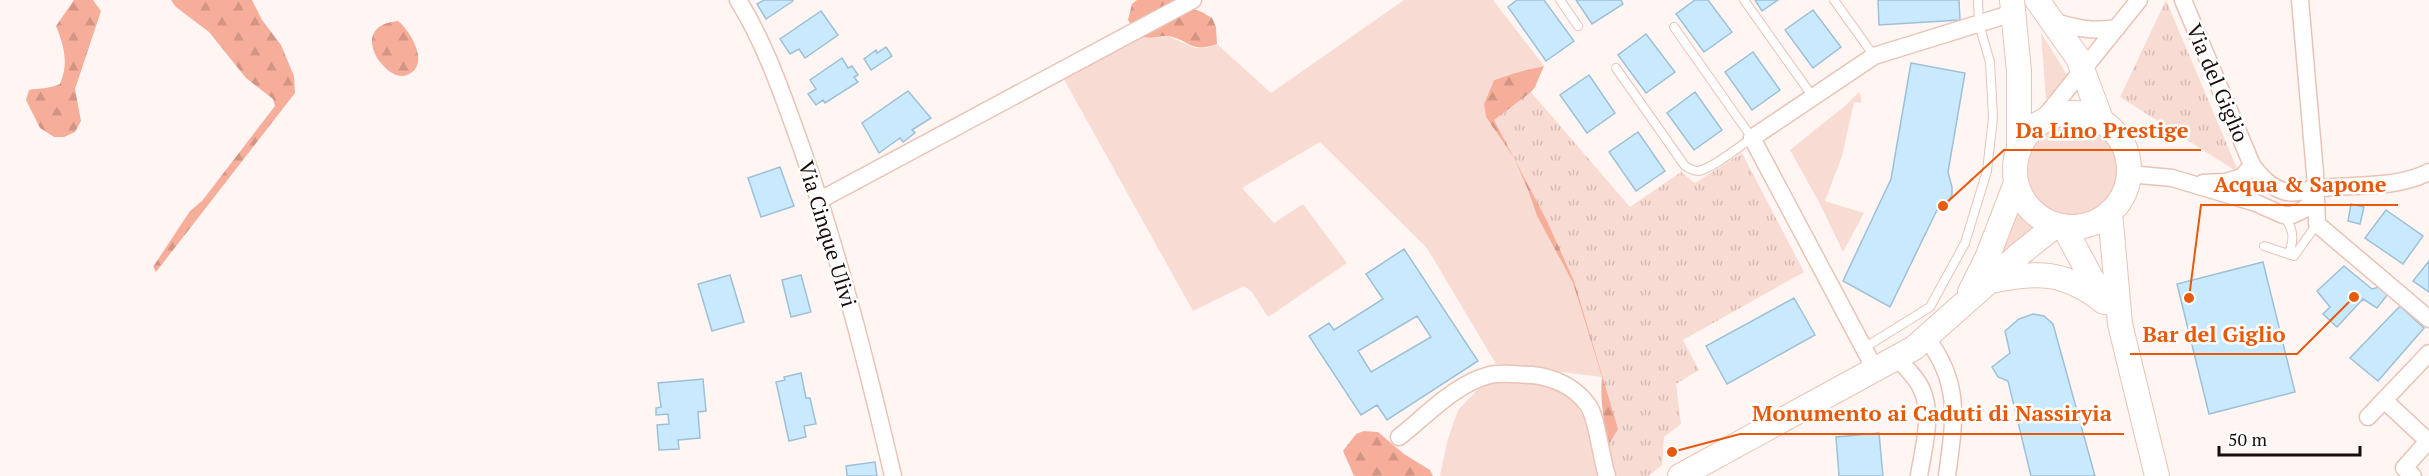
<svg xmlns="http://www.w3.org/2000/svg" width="2429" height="476" font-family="'PT Serif',serif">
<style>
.green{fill:#f8dcd4}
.forest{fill:url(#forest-firs)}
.park{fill:url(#park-tufts)}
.building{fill:#c8e9fe;stroke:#9ec0d7;stroke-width:1.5;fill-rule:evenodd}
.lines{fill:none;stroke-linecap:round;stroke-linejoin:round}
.lane-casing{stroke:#eac2b6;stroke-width:10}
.street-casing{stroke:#eac2b6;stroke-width:19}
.secondary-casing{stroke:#eac2b6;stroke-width:26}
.lane{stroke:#fff;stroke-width:8}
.street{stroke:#fff;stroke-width:16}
.secondary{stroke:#fff;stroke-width:24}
.labels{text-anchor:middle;stroke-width:5;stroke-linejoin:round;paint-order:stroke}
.street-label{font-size:21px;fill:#1b0d0a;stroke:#fff}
.leader{fill:none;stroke:#e8590c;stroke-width:2}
.callout-dot{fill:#e8590c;stroke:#fff;stroke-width:2}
.callout-label{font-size:22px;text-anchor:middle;font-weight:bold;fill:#e8590c;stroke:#fff;stroke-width:5;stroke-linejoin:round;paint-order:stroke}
</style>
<defs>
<pattern id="forest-firs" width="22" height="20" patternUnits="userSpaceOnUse" patternTransform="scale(1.5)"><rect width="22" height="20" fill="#f6ae9a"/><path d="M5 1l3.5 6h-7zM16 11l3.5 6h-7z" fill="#d29483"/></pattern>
<pattern id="park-tufts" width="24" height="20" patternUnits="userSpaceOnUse" patternTransform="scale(1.5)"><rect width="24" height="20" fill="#f8dcd4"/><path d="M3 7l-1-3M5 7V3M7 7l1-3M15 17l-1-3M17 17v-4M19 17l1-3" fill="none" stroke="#d4bcb5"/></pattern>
</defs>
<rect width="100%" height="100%" fill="#fff6f4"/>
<path class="green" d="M 1404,0 L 1493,0 L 1544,66 L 1515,73 L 1494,80 L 1484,104 L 1486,117 L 1514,158 L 1528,190 L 1537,216 L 1573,283 L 1602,377 L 1496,364 L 1427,248 L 1320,142 L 1242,188 L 1274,223 L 1303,204 L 1347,263 L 1268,317 L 1252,292 L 1244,286 L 1193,311 L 1062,76 L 1140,35 L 1153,38 L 1168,36 L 1195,48 L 1206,48 L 1217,44 L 1271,93 Z
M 2041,33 L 2069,78 L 2046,99 Z
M 1859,92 L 1861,97 L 1861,103 L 1854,102 L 1842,156 L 1825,201 L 1864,213 L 1843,252 L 1821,206 L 1790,150 L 1846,105 Z
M2027 170a45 45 0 1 1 90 0a45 45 0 1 1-90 0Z
M 2019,209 L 2040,227 L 1996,262 Z
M 1523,374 L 1565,384 L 1589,427 L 1601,476 L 1440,476 L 1447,442 L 1458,410 L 1482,385 Z"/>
<path class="forest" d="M 74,0 L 93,0 L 101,11 L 75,89 L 81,121 L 75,132 L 64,137 L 54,137 L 40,128 L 26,100 L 29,90 C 40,88 49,89 60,84 C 69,63 64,46 56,26 Z
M 171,0 L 252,0 L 262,20 L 281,45 L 294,76 L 295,93 L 156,272 L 153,267 L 190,211 L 202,201 L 275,106 L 273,99 L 246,78 L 209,32 L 176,7 Z
M 1137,0 L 1180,0 L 1190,8 L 1202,12 L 1212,18 L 1216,27 L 1217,44 C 1190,54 1189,39 1168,36 C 1158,35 1149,41 1140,35 C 1135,32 1131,24 1128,20 L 1132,4 Z
M 398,21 C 411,31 431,66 407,75 C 386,84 345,26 398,21 Z
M 1544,66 L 1535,87 L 1525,99 L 1615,329 L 1620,471 C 1607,442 1599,409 1602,377 L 1573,283 L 1537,216 L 1528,190 L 1514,158 L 1486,117 L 1484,104 L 1494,80 L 1515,73 Z
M 1364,431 L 1378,432 L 1404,454 L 1430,470 L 1433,476 L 1354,476 L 1343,451 L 1356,434 Z"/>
<path class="park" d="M 2166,0 L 2239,173 L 2120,97 Z
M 1531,92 L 1630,207 L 1681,172 L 1695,183 L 1742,153 L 1804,272 L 1683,340 L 1699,370 L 1676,384 L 1681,424 L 1664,437 L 1662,465 L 1648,476 L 1615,476 L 1605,451 L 1618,429 L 1574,281 L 1547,221 L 1494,120 Z"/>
<path class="building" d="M 764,0 L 792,0 L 793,1 L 766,19 L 757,4 Z
M 1517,0 L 1544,0 L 1574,41 L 1546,61 L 1508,7 Z
M 1576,0 L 1621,0 L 1623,4 L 1592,24 Z
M 1695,0 L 1708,0 L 1732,32 L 1704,52 L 1676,14 Z
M 1755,0 L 1778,0 L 1762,11 Z
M 1878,0 L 1959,0 L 1960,20 L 1879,25 Z
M 1813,10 L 1841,47 L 1813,68 L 1785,30 Z
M 821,11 L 838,35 L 805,58 L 799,49 L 790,54 L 780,39 Z
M 1646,34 L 1675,72 L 1646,93 L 1618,55 Z
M 886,47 L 892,56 L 871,70 L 864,59 L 876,50 L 877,53 Z
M 1753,52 L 1780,90 L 1752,110 L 1725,72 Z
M 842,58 L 848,68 L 852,66 L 858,75 L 854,77 L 858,82 L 825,103 L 823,100 L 816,105 L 808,94 L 816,89 L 810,80 Z
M 1911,63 L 1965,73 L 1948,172 L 1952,187 L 1952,195 L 1944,207 L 1937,210 L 1890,307 L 1843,281 L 1891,179 Z
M 1589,75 L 1615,113 L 1587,133 L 1560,95 Z
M 908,91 L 931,118 L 912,130 L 915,133 L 903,142 L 900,138 L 879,153 L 862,123 Z
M 1695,92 L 1722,130 L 1694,150 L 1667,113 Z
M 1638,132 L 1665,171 L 1636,191 L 1609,152 Z
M 780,167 L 794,206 L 761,217 L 748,178 Z
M 2351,204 L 2364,207 L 2360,224 L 2348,221 Z
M 2386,210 L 2423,236 L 2403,264 L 2365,238 Z
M 1404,249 L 1478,361 L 1387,420 L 1377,405 L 1361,415 L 1309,336 L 1329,323 L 1334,330 L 1383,299 L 1366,274 ZM 1417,316 L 1431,337 L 1371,372 L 1358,351 Z
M 2429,261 L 2429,292 L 2413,281 Z
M 2263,262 L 2295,392 L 2209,414 L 2177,284 Z
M 2344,266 L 2372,289 L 2379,287 L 2388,294 L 2377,308 L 2363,299 L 2337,327 L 2323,314 L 2330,307 L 2317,291 Z
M 730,275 L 744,322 L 712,331 L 698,284 Z
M 801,275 L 811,312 L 791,317 L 782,280 Z
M 1794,298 L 1815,335 L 1727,384 L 1706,346 Z
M 2400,306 L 2424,328 L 2378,381 L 2350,358 Z
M 2033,314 L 2044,316 L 2053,324 L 2095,476 L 2031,476 L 2008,381 L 1998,377 L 1992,367 L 2010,353 L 2005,331 L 2019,319 Z
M 801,373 L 806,398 L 810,398 L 816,424 L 804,426 L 806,437 L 789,441 L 776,382 L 785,380 L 784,377 Z
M 703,379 L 706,411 L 698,412 L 700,438 L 678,440 L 679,449 L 659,450 L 657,425 L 669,424 L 668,414 L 656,415 L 656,408 L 661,407 L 658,383 Z
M 1879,433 L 1883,476 L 1839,476 L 1836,437 Z
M 875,462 L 877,476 L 847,476 L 846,466 Z"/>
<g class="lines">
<g class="lane-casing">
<path id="lane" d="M 1560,0 L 1578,26
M 1744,0 L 1813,97
M 1834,0 L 1874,56
M 1616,68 L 1685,166 C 1689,168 1693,171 1698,171 C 1712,169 1740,146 1752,138 L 1674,27
M 2283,216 C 2294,228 2295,240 2288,254
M 2264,246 L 2294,256 L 2317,224
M 1864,348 L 1930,307 L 1965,243 L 1987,171 L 1993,118 L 1990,62 L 1979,24 L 1978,0"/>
</g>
<g class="street-casing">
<path id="street" d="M 738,0 C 766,45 783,96 801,146 C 839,254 867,365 893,476
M 2183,0 L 2252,165 C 2261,177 2269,186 2283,191 C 2294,195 2305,190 2315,189 C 2354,183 2393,190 2429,172
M 2300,0 L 2315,173 L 2317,224 L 2429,319
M 2052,21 C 2075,28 2093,32 2117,28
M 2039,124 L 2139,0
M 2129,174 L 2172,178 L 2256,203 L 2283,215 L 2292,215 L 2301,211 L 2308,206 L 2315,190
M 2203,183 L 2226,182 L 2242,177 L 2252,165
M 820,200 L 1193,0
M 1927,339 C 1962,384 1954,423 1947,476
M 1898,359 C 1906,368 1916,377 1921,388 C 1934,414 1923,449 1919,476
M 1876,371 L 1752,138 L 1874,56 L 2013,13
M 2384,400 L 2428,441 L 2404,468 L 2413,476
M 2368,417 L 2429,353
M 1399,437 C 1426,416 1456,383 1490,375 C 1504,372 1519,375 1532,375 C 1554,377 1575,387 1588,405 C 1597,417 1601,458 1607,476"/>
</g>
<g class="secondary-casing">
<path id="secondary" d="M 2012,0 L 2019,71 L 2019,150
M 2037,0 L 2078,58 L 2102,122
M2015 170a57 57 0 1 1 114 0a57 57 0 1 1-114 0Z
M 2110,212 L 2120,324 L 2157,476
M 2064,227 L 2102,298
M 1991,281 C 2037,271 2065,271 2104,302
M 1970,292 L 1987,258 L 2016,183
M 1680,476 L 1914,348 L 2021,253 L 2056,225"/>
</g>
<use href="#lane" class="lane"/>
<use href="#street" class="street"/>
<use href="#secondary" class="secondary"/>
</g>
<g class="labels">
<g class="street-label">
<text transform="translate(2217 83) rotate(67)" y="7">Via del Giglio</text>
<text transform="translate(827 234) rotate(73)" y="7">Via Cinque Ulivi</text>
</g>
</g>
<path class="leader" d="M1943 206L2004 150H2201M2189 298L2201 205H2398M2354 297L2297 354H2130M1672 452L1740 434H2124"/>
<g class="callout-dot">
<circle cx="1943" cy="206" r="6"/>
<circle cx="2189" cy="298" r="6"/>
<circle cx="2354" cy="297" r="6"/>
<circle cx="1672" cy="452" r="6"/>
</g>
<g class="callout-label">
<text x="2102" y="138">Da Lino Prestige</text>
<text x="2300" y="192">Acqua &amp; Sapone</text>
<text x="2214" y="342">Bar del Giglio</text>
<text x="1932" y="421">Monumento ai Caduti di Nassiryia</text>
</g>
<path d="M2219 446v9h141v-9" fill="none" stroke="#1b0d0a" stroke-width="3"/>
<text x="2228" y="446" font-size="18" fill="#1b0d0a" stroke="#ffffff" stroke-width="4.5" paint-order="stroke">50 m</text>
</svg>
